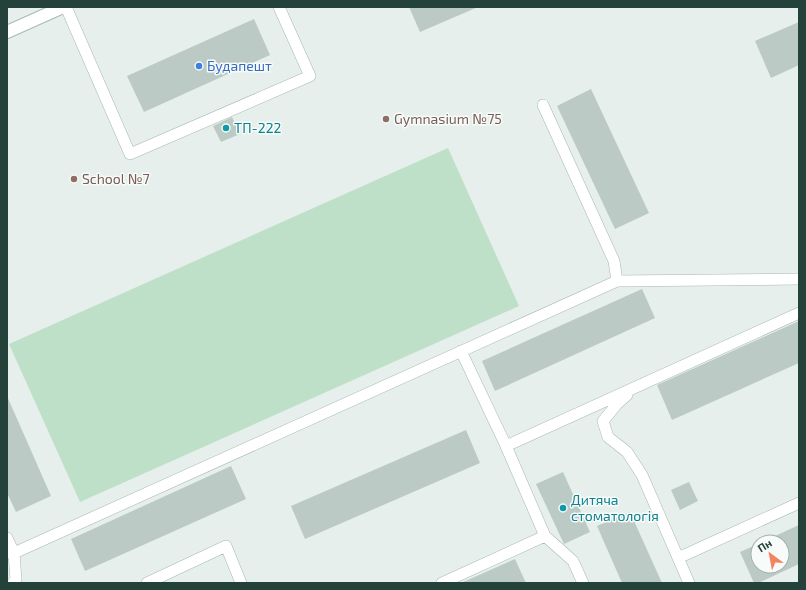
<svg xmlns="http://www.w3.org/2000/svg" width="806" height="590" font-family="'Exo 2',sans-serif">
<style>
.green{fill:#bfe0c8}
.building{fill:#bbcac4}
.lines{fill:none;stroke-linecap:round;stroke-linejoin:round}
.lane-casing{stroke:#a8b8b2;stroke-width:12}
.secondary-casing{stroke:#a4bbb3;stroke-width:14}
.lane{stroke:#fff;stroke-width:11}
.secondary{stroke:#fff;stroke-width:12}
.shop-dot{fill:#3f7fe0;stroke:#f7fbf9;stroke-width:1.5}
.education-dot{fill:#8d6e63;stroke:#f7fbf9;stroke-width:1.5}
.culture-dot{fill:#0f9aa8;stroke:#f7fbf9;stroke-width:1.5}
.labels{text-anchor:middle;stroke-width:3;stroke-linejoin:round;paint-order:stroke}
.shop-label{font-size:14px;fill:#366cbe;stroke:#f7fbf9;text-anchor:start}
.education-label{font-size:14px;fill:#785e54;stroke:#f7fbf9;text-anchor:start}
.culture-label{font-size:14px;fill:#0d838f;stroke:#f7fbf9;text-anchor:start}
</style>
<rect width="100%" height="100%" fill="#e6efeb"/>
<path class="green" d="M 448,148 L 519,306 L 80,502 L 9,344 Z"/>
<path class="building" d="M 409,7 L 478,7 L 420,32 Z
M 254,19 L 270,55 L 144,112 L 127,76 Z
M 799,22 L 799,65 L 771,78 L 755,41 Z
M 591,89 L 649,213 L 615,229 L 557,106 Z
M 232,117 L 240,134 L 221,142 L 213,126 Z
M 642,289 L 655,318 L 495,391 L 482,361 Z
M 799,321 L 799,363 L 672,420 L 657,385 Z
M 7,396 L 51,496 L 16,512 L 7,493 Z
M 466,430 L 480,463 L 305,539 L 291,506 Z
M 231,466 L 246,499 L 85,571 L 71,539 Z
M 563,472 L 590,532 L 564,544 L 536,484 Z
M 689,482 L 698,501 L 680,510 L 671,490 Z
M 630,512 L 662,583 L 622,583 L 597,526 Z
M 799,525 L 799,564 L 758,583 L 754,583 L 740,552 L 758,544 L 758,566 L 782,566 L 782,542 L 762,542 Z
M 515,559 L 526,583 L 461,583 Z"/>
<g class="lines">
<g class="lane-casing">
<path id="lane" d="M 66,7 L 130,154 L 310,76 L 279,7
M 543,105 L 614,261 L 617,281
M 461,351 L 506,446 L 799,313
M 627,395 L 617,404 L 603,421 L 608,437 L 627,452 L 642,475 L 689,583
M 506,446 L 545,536 L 573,561 L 583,583
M 7,538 L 14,553 L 8,553
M 678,558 L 799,503
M 13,583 L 16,580 L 14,553 L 617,281 L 799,279
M 147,583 L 226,546 L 241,583
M 442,583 L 545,536"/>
</g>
<g class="secondary-casing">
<path id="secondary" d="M 7,32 L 63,7"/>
</g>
<use href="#lane" class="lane"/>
<use href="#secondary" class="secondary"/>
</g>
<circle class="shop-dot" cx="199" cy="66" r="4"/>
<g class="education-dot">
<circle cx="386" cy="119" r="4"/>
<circle cx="74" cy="179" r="4"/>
</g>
<g class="culture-dot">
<circle cx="226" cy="128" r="4"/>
<circle cx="563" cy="508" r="4"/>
</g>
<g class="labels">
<g class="shop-label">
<text x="207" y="71">Будапешт</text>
</g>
<g class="education-label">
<text x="394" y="124">Gymnasium №75</text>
<text x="82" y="184">School №7</text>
</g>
<g class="culture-label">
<text x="234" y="133">ТП-222</text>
<text x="571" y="505">Дитяча<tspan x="571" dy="16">стоматологія</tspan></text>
</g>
</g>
<rect width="806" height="590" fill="none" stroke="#24423a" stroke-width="16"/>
<g transform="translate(770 554) rotate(328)"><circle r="19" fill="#f7fbf9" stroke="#a3b1ad"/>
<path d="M0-3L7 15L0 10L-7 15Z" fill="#f4845f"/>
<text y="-6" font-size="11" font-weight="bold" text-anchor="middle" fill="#24423a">Пн</text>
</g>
</svg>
